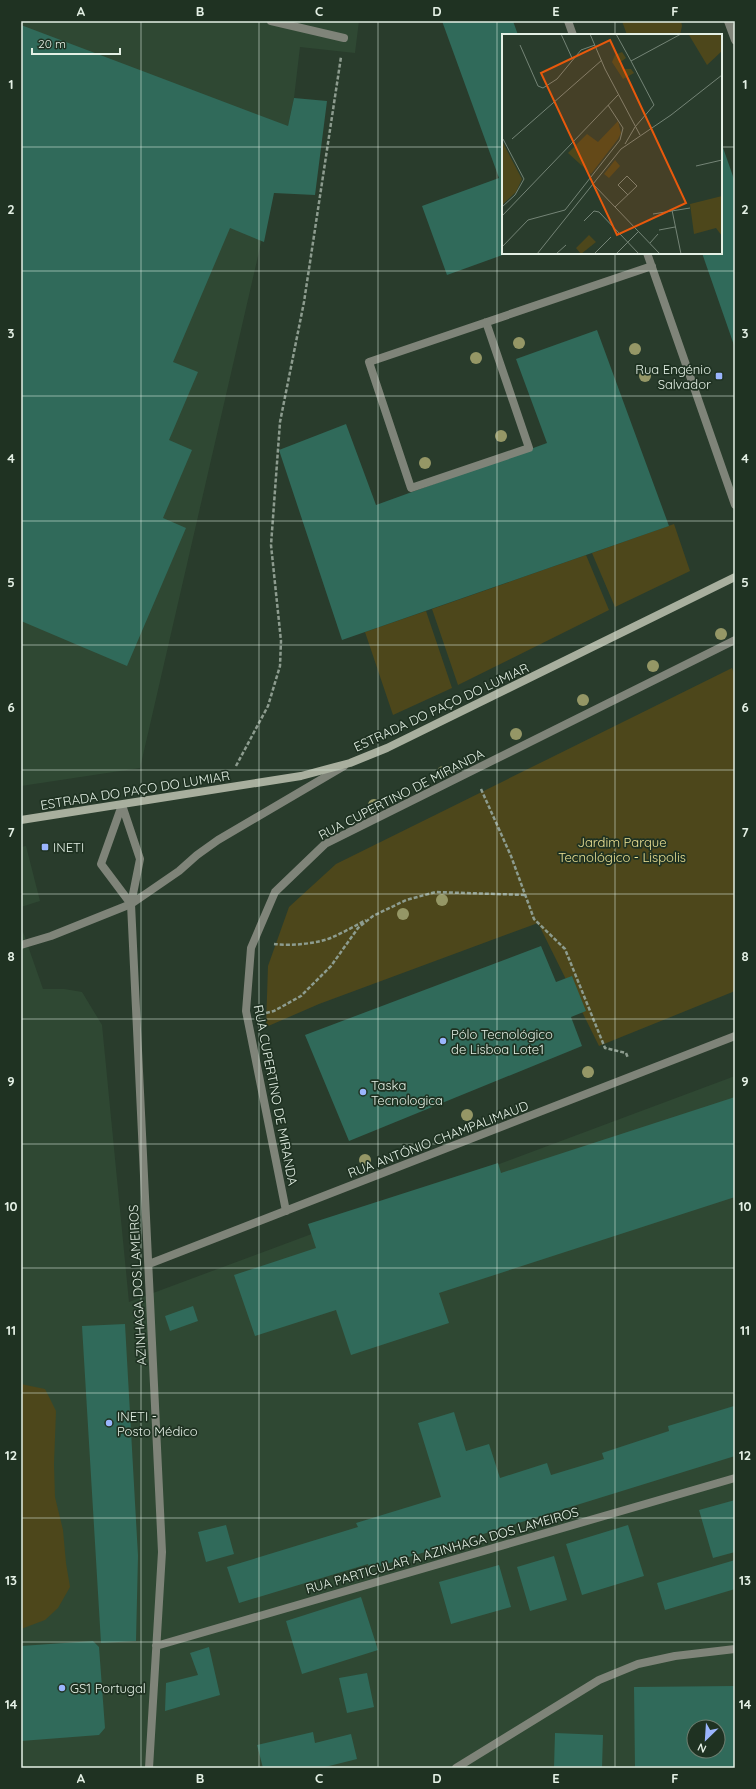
<svg xmlns="http://www.w3.org/2000/svg" width="756" height="1789" font-family="Quicksand,sans-serif">
<style>
.built{fill:#2f4833;fill-rule:evenodd}
.green{fill:#4d471b}
.building{fill:#306a5a;fill-rule:evenodd}
.lines{fill:none;stroke-linecap:round;stroke-linejoin:round}
.path{stroke:#8d9c8f;stroke-width:2.5;stroke-dasharray:4 2;stroke-linecap:butt}
.lane{stroke:#7f8479;stroke-width:8}
.street{stroke:#7f8479;stroke-width:8}
.secondary{stroke:#a8af9e;stroke-width:8}
.tree{fill:#959766}
.grid{fill:none;stroke:#e4f0e5;stroke-width:1;stroke-opacity:0.55}
.poi-dot{fill:#9ab5fd;stroke:#1f3222;stroke-width:1.5}
.labels{text-anchor:middle;stroke-width:3.5;stroke-linejoin:round;paint-order:stroke}
.poi-label{font-size:13px;fill:#e4f0e5;stroke:#1f3222;text-anchor:start}
.street-label{font-size:13px;fill:#e4f0e5;stroke:#1f3222}
.park-label{font-size:13px;fill:#ede295;stroke:#1f3222}
.inset-road{fill:none;stroke:#748476;stroke-width:1}
.view{fill:#e8590c;fill-opacity:0.15;stroke:#e8590c;stroke-width:2}
.inset-edge{fill:none;stroke:#e4f0e5;stroke-width:2}
.neatline{fill:none;stroke:#e4f0e5;stroke-width:1.5}
.grid-label{font-size:13px;text-anchor:middle;font-weight:bold;fill:#e4f0e5}
</style>
<rect width="100%" height="100%" fill="#293c2c"/>
<path class="built" d="M 21,21 L 359,21 L 355,53 L 300,47 L 294,98 L 288,126 L 140,768 L 21,786 Z
M 26,846 L 40,901 L 21,907 L 21,847 Z
M 21,926 L 43,989 L 64,989 L 82,992 L 102,1025 L 129,1302 L 735,1076 L 735,1768 L 21,1768 ZM 694,1727 L 718,1727 L 718,1751 L 694,1751 Z"/>
<path class="green" d="M 622,21 L 681,21 L 682,26 L 680,35 L 627,35 Z
M 674,524 L 690,571 L 615,607 L 592,553 Z
M 586,555 L 609,610 L 458,685 L 432,609 Z
M 426,611 L 452,688 L 393,715 L 365,632 Z
M 732,668 L 735,676 L 735,991 L 599,1046 L 538,923 L 319,1004 L 266,1027 L 268,966 L 289,907 L 336,864 Z
M 21,1384 L 45,1389 L 56,1411 L 54,1464 L 55,1497 L 63,1530 L 66,1563 L 70,1587 L 58,1608 L 45,1620 L 21,1629 Z"/>
<path class="building" d="M 442,21 L 513,21 L 518,35 L 503,35 L 503,253 L 508,253 L 447,275 L 422,206 L 499,178 Z
M 21,25 L 288,126 L 294,98 L 327,101 L 315,195 L 274,193 L 264,242 L 230,228 L 173,362 L 198,372 L 169,440 L 192,450 L 163,518 L 186,528 L 127,666 L 21,621 Z
M 721,142 L 735,182 L 735,348 L 702,253 L 721,253 Z
M 597,330 L 669,526 L 342,640 L 279,450 L 346,424 L 376,505 L 547,443 L 516,359 Z
M 541,946 L 556,982 L 572,976 L 586,1011 L 571,1017 L 582,1046 L 349,1141 L 305,1035 Z
M 735,1097 L 735,1197 L 439,1293 L 449,1323 L 351,1355 L 336,1310 L 255,1336 L 234,1275 L 316,1248 L 308,1224 L 498,1163 L 501,1173 Z
M 193,1306 L 198,1321 L 170,1331 L 165,1316 Z
M 125,1324 L 138,1556 L 136,1641 L 101,1643 L 82,1326 Z
M 734,1406 L 735,1456 L 370,1569 L 368,1564 L 239,1603 L 227,1567 L 358,1527 L 356,1523 L 441,1497 L 418,1423 L 454,1412 L 466,1451 L 489,1444 L 500,1478 L 547,1463 L 551,1475 L 604,1459 L 602,1453 L 669,1431 L 668,1426 Z
M 735,1500 L 735,1552 L 713,1558 L 699,1510 Z
M 226,1525 L 234,1554 L 206,1562 L 198,1532 Z
M 628,1525 L 644,1576 L 582,1595 L 566,1544 Z
M 554,1556 L 567,1600 L 530,1611 L 517,1567 Z
M 735,1560 L 735,1589 L 665,1610 L 657,1583 Z
M 499,1565 L 511,1607 L 451,1624 L 439,1582 Z
M 361,1597 L 378,1650 L 302,1674 L 286,1621 Z
M 93,1641 L 99,1647 L 105,1728 L 99,1735 L 21,1741 L 21,1646 Z
M 209,1647 L 220,1695 L 165,1711 L 166,1683 L 198,1675 L 190,1653 Z
M 367,1673 L 374,1707 L 347,1713 L 339,1678 Z
M 735,1686 L 735,1768 L 635,1768 L 634,1687 ZM 694,1727 L 718,1727 L 718,1751 L 694,1751 Z
M 313,1732 L 315,1743 L 351,1734 L 357,1759 L 321,1768 L 263,1768 L 257,1745 Z
M 555,1733 L 603,1735 L 602,1768 L 554,1768 Z"/>
<g class="lines">
<path class="path" d="M 236,766 L 268,706 L 280,666 L 281,641 L 271,545 L 280,422 L 304,302 L 341,57
M 481,789 L 511,856 L 534,919 L 565,949 L 605,1048 L 626,1053 L 628,1058
M 274,944 C 291,946 317,944 333,937 C 344,932 355,926 366,920
M 266,1013 L 274,1011 L 301,996 L 331,966 L 358,928 L 373,916 L 406,900 L 436,892 L 526,895"/>
<path class="lane" d="M 271,21 L 344,38
M 21,945 L 51,936 L 131,904
M 456,1768 L 599,1680 L 638,1664 L 675,1656 L 735,1649"/>
<path class="street" d="M 568,21 L 573,35
M 728,21 L 735,40
M 647,253 L 735,505
M 486,322 L 529,448 L 411,488 L 369,362 L 652,266
M 122,805 L 140,859 L 131,904 L 162,1552 L 149,1768
M 122,805 L 101,864 L 131,904
M 131,904 L 179,871 L 197,855 L 218,840 L 344,766
M 286,1211 L 246,1011 L 251,948 L 275,892 L 325,844 L 735,640
M 149,1264 L 735,1036
M 156,1646 L 735,1478"/>
<path class="secondary" d="M 21,820 L 301,776 L 350,763 L 387,748 L 735,577"/>
</g>
<g class="tree">
<circle cx="519" cy="343" r="6"/>
<circle cx="635" cy="349" r="6"/>
<circle cx="476" cy="358" r="6"/>
<circle cx="645" cy="376" r="6"/>
<circle cx="501" cy="436" r="6"/>
<circle cx="425" cy="463" r="6"/>
<circle cx="721" cy="634" r="6"/>
<circle cx="653" cy="666" r="6"/>
<circle cx="583" cy="700" r="6"/>
<circle cx="516" cy="734" r="6"/>
<circle cx="443" cy="772" r="6"/>
<circle cx="374" cy="805" r="6"/>
<circle cx="442" cy="900" r="6"/>
<circle cx="403" cy="914" r="6"/>
<circle cx="588" cy="1072" r="6"/>
<circle cx="467" cy="1115" r="6"/>
<circle cx="365" cy="1160" r="6"/>
</g>
<path class="grid" d="M 141,21 L 141,1768M 259,21 L 259,1768M 378,21 L 378,1768M 497,21 L 497,1768M 615,21 L 615,35M 21,147 L 503,147M 721,147 L 735,147M 615,253 L 615,1768M 21,271 L 735,271M 21,396 L 735,396M 21,521 L 735,521M 21,645 L 735,645M 21,770 L 735,770M 21,894 L 735,894M 21,1019 L 735,1019M 21,1144 L 735,1144M 21,1268 L 735,1268M 21,1393 L 735,1393M 21,1518 L 735,1518M 21,1642 L 735,1642"/>
<g class="poi-dot">
<rect x="715" y="372" width="8" height="8" rx="2"/>
<rect x="41" y="843" width="8" height="8" rx="2"/>
<circle cx="443" cy="1041" r="4"/>
<circle cx="363" cy="1092" r="4"/>
<circle cx="109" cy="1423" r="4"/>
<circle cx="62" cy="1688" r="4"/>
</g>
<g class="labels">
<g class="poi-label">
<text x="711" y="374" text-anchor="end">Rua Engénio<tspan x="711" dy="15">Salvador</tspan></text>
<text x="53" y="852">INETI</text>
<text x="451" y="1039">Pólo Tecnológico<tspan x="451" dy="15">de Lisboa Lote1</tspan></text>
<text x="371" y="1090">Taska<tspan x="371" dy="15">Tecnologica</tspan></text>
<text x="117" y="1421">INETI -<tspan x="117" dy="15">Posto Médico</tspan></text>
<text x="70" y="1693">GS1 Portugal</text>
</g>
<g class="street-label">
<text transform="translate(441 707) rotate(-25)" y="5">ESTRADA DO PAÇO DO LUMIAR</text>
<text transform="translate(135 790) rotate(-9)" y="5">ESTRADA DO PAÇO DO LUMIAR</text>
<text transform="translate(401 794) rotate(-27)" y="5">RUA CUPERTINO DE MIRANDA</text>
<text transform="translate(276 1095) rotate(79)" y="5">RUA CUPERTINO DE MIRANDA</text>
<text transform="translate(438 1139) rotate(-21)" y="5">RUA ANTÓNIO CHAMPALIMAUD</text>
<text transform="translate(137 1285) rotate(-93)" y="5">AZINHAGA DOS LAMEIROS</text>
<text transform="translate(442 1550) rotate(-16)" y="5">RUA PARTICULAR À AZINHAGA DOS LAMEIROS</text>
</g>
<g class="park-label">
<text x="622" y="847">Jardim Parque<tspan x="622" dy="15">Tecnológico - Lispolis</tspan></text>
</g>
</g>
<g transform="translate(502 34)">
<rect width="220" height="220" fill="#293c2c"/>
<path d="M 220,0 L 220,17 L 205,31 L 187,1 ZM 120,18 L 124,24 L 117,29 L 121,35 L 129,35 L 132,39 L 121,45 L 110,28 L 113,21 ZM 116,87 L 119,99 L 116,105 L 89,140 L 66,119 L 85,100 L 96,108 ZM 0,107 L 20,145 L 14,158 L 0,171 ZM 113,126 L 118,132 L 107,144 L 102,140 ZM 220,162 L 220,202 L 214,194 L 192,200 L 188,170 ZM 87,201 L 94,208 L 79,220 L 74,214 Z" fill="#4d471b"/>
<path class="inset-road" d="M 59,0 L 70,24M 88,0 L 103,35 L 138,101M 114,0 L 129,27M 18,11 L 36,52 L 41,54 L 55,45 L 79,16 L 93,11M 10,105 L 100,26M 123,110 L 133,93 L 152,71 L 129,27 L 179,0M 194,132 L 220,126M 91,150 L 158,220M 0,173 L 13,161 L 22,145 L 1,105M 113,173 L 135,152 L 125,142 L 116,151 L 126,161M 170,176 L 179,220M 151,180 L 188,174M 0,182 L 116,61M 82,187 L 92,177 L 97,178 L 137,220M 157,196 L 173,193M 148,209 L 156,200M 0,213 L 26,186 L 63,176 L 118,106 L 121,94 L 106,71M 35,220 L 119,115 L 169,81 L 220,41M 54,220 L 64,211M 92,220 L 109,203M 114,220 L 137,197"/>
<path class="view" d="M 108,6 L 184,169 L 115,201 L 39,39 Z"/>
<rect width="220" height="220" class="inset-edge"/>
</g>
<rect width="756" height="1789" fill="none" stroke="#1f3222" stroke-width="44"/>
<g transform="translate(706 1739) rotate(205)"><circle r="19" fill="#1f3222" stroke="#6e7e70"/>
<path d="M0-3L7 15L0 10L-7 15Z" fill="#9ab5fd"/>
<text y="-6" font-size="11" font-weight="bold" text-anchor="middle" fill="#e4f0e5">N</text>
</g>
<path d="M32 48v6h88v-6" fill="none" stroke="#e4f0e5" stroke-width="2"/>
<text x="38" y="48" font-size="12" fill="#e4f0e5" stroke="#1f3222" stroke-width="3" paint-order="stroke">20 m</text>
<rect x="22" y="22" width="712" height="1745" class="neatline"/>
<g class="grid-label">
<text x="81" y="16">A</text>
<text x="200" y="16">B</text>
<text x="319" y="16">C</text>
<text x="437" y="16">D</text>
<text x="556" y="16">E</text>
<text x="675" y="16">F</text>
<text x="11" y="89">1</text>
<text x="745" y="89">1</text>
<text x="11" y="214">2</text>
<text x="745" y="214">2</text>
<text x="11" y="338">3</text>
<text x="745" y="338">3</text>
<text x="11" y="463">4</text>
<text x="745" y="463">4</text>
<text x="11" y="587">5</text>
<text x="745" y="587">5</text>
<text x="11" y="712">6</text>
<text x="745" y="712">6</text>
<text x="11" y="837">7</text>
<text x="745" y="837">7</text>
<text x="11" y="961">8</text>
<text x="745" y="961">8</text>
<text x="11" y="1086">9</text>
<text x="745" y="1086">9</text>
<text x="11" y="1211">10</text>
<text x="745" y="1211">10</text>
<text x="11" y="1335">11</text>
<text x="745" y="1335">11</text>
<text x="11" y="1460">12</text>
<text x="745" y="1460">12</text>
<text x="11" y="1585">13</text>
<text x="745" y="1585">13</text>
<text x="11" y="1709">14</text>
<text x="745" y="1709">14</text>
<text x="81" y="1783">A</text>
<text x="200" y="1783">B</text>
<text x="319" y="1783">C</text>
<text x="437" y="1783">D</text>
<text x="556" y="1783">E</text>
<text x="675" y="1783">F</text>
</g>
</svg>
